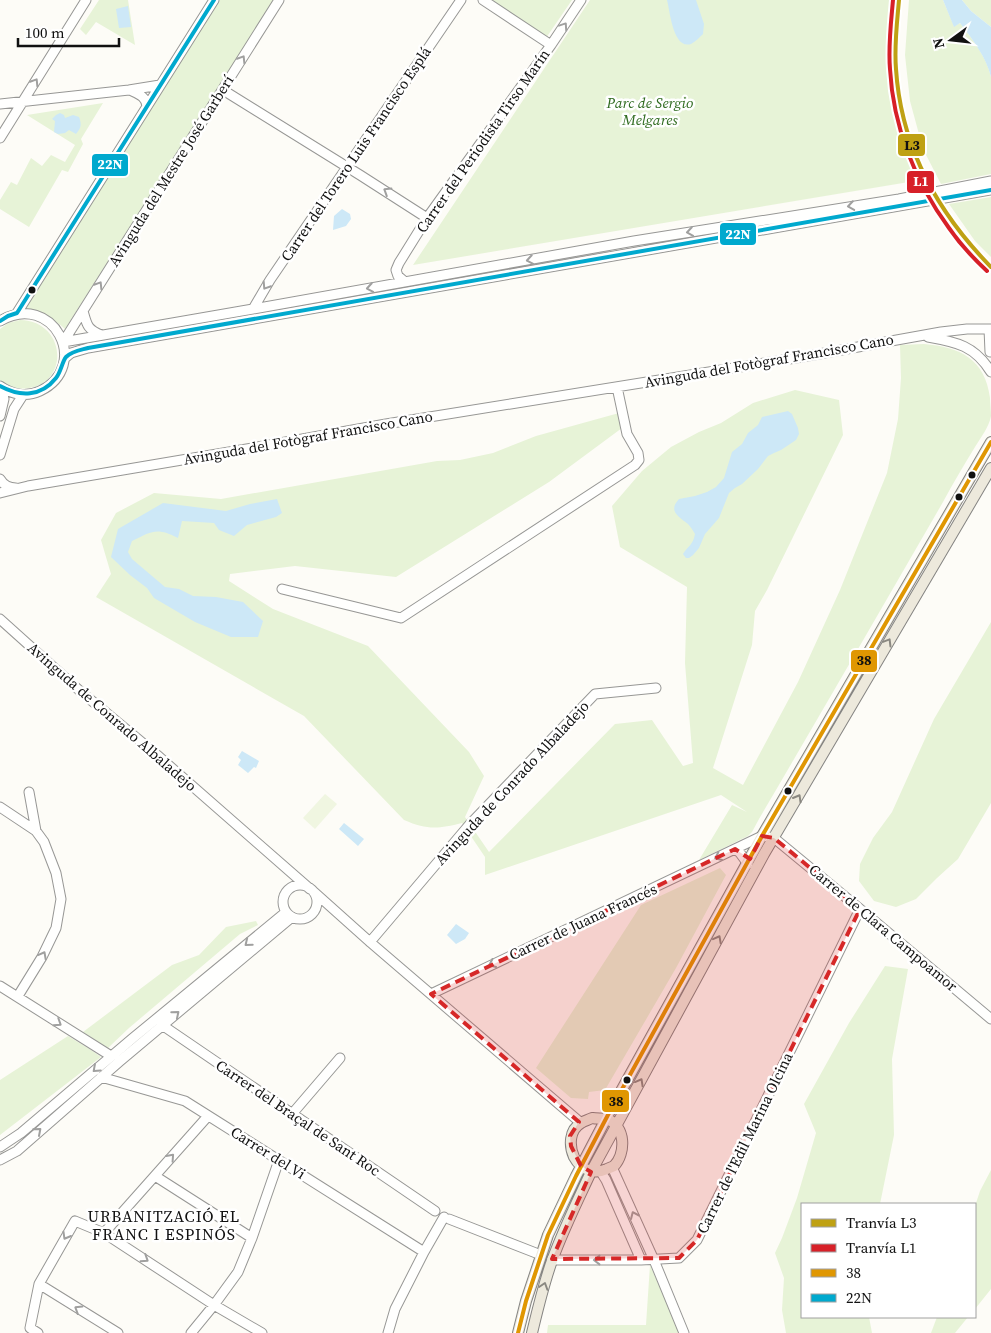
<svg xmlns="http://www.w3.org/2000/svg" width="991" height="1333" font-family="'Source Serif 4',serif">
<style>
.green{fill:#e7f3d7}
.pitch{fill:#f0f6e1}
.water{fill:#cde8f7}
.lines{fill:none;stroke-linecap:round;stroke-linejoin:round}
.minor-casing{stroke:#979795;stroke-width:11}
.major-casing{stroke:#858482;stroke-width:12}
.minor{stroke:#fffffe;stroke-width:9}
.major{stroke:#ede9dc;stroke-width:10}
.bus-1-casing{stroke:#fff;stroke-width:8}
.bus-2-casing{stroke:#fff;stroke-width:8}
.bus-1{stroke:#e09702;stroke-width:4}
.bus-2{stroke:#00a9ce;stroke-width:4}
.tram-1-casing{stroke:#fff;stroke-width:8}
.tram-2-casing{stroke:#fff;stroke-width:8}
.tram-1{stroke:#bfa113;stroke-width:4}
.tram-2{stroke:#d72028;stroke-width:4}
.oneway{stroke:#a0a09f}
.oneway2{stroke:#8a8881}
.marked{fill:#d62828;fill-opacity:0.2;stroke:#d62828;stroke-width:4;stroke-dasharray:10 6;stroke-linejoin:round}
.bus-dot{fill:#111;stroke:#fff;stroke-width:2}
.labels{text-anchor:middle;stroke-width:5;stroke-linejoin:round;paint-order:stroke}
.park-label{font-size:15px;font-style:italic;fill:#2f6b1f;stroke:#fff}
.street-label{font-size:15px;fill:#111;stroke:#fff}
.neighbourhood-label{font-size:16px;letter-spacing:1px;fill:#111;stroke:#fff}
.line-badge{stroke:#fff;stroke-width:2}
.badge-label{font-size:14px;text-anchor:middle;font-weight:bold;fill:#fff}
.pale-badge-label{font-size:14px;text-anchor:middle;font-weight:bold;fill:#111}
</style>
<rect width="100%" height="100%" fill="#fdfcf7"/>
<path class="green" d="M 99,0 L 128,0 L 135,45 L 96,22 L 86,35 L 80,29 Z
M 219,0 L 274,0 L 65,329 C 53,318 40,312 25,309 Z
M 487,0 L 572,0 L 546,38 Z
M 590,0 L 896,0 L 894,11 L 893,65 L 900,121 L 921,180 L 413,265 Z
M 909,0 L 943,0 L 954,26 L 960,23 C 973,40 986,56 991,77 L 991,174 L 941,184 L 923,149 L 910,101 L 905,55 Z
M 962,0 L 991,0 L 991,27 L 971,11 Z
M 103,103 L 81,139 L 83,144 L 68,172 L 62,170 L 29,227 L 0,209 L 0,200 L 11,182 L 17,185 L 31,158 L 42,166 L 51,155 L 65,162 L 75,145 L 27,115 Z
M 991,197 L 991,257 L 975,241 L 949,204 Z
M 20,320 C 66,321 70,382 29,388 C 18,390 9,387 0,380 L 0,329 L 8,323 Z
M 924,344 C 960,347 985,359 990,398 C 990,403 991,411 991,416 C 990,425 980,439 975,447 C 964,465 953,483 943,502 C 882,608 821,713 759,819 L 752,832 L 748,836 L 699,860 L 732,805 L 747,812 L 721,795 L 485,875 L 485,857 L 462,823 C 438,829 427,830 404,820 L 304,716 L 96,597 L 111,574 L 101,540 L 116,513 L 154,493 L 221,499 L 437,461 L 460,460 L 493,453 L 536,436 L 619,413 L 622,428 L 549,482 L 396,577 L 295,566 L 230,574 L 229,581 L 273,609 L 368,646 L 469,752 L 484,776 L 465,817 L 489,852 L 615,724 L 652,720 L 683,766 L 693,763 L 685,663 L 687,587 L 620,547 L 612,506 L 642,471 L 671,447 L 699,432 L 721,423 L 753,403 L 795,390 L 839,400 L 843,435 L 767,590 L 755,611 L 752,645 L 713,768 L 743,785 L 798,682 L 840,590 L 887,473 L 898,419 L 901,378 L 900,345 Z
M 991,622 L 991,803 L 958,859 L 937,878 L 916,899 L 896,907 L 874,901 L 859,881 L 860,864 L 873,838 L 892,812 L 934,719 Z
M 720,868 L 726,875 L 676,968 L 605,1090 L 589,1092 L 588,1099 L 571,1098 L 536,1068 L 641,905 Z
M 256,921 L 258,925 L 240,934 L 129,1028 L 108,1048 L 83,1032 L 172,965 L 199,955 L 226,927 Z
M 885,966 L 908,969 L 892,1059 L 894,1135 L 880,1204 L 802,1204 L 802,1317 L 869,1317 L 872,1333 L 786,1333 L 782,1310 L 784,1278 L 775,1253 L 782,1238 L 797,1198 L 816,1133 L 804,1104 L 849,1023 Z
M 68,1036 L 91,1050 L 101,1057 L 0,1135 L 0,1080 Z
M 991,1170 L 991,1289 L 975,1309 L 975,1206 L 980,1191 Z
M 650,1265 L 680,1333 L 547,1333 L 548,1325 L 646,1325 Z
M 937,1317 L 968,1317 L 955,1333 L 931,1333 Z"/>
<path class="pitch" d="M 325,794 L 337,804 L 315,829 L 303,818 Z"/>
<path class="water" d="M 667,0 L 696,0 L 704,24 L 703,34 C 700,37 695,42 691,44 C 673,50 670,11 667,0 Z
M 943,0 L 962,0 L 971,11 L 991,27 L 991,77 C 986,57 973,40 960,23 L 954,27 Z
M 128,6 L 131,27 L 119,28 L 116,9 Z
M 60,113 L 64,115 L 65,118 L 73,115 L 79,117 C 82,125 81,128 76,134 L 69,130 L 65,133 L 58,134 L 54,132 L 55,121 L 52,119 L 56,115 Z
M 342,209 L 350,214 L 351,219 L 346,226 L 333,230 L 334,216 Z
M 788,411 L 792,414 L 798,428 L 799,434 L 796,440 L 781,450 L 774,453 L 768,456 L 758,469 L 742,484 L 735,488 L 729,493 L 719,518 L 705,534 L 699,548 L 693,555 L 689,558 L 686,558 L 683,554 C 688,546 693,545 695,534 C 693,531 691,527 688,524 C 678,516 668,511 679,499 L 695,496 L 707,492 L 716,487 L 724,478 L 732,452 L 742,444 L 748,433 L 758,425 L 762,417 Z
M 277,499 L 282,513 L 276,517 L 247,525 L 234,536 L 219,530 L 214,523 L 182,521 L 178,538 C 157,527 152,531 132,541 L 128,552 L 132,559 L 165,587 L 179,589 L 193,596 L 216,597 L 243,602 L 263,621 L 258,637 L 231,637 L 195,622 L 154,598 L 147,588 L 130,575 L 111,557 L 118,529 L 163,503 L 226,511 L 250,504 Z
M 242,751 L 259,761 L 256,768 L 254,767 L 248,773 L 238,765 L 241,760 L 238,757 Z
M 344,823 L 364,839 L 358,846 L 339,829 Z
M 456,924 L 469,933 L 465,939 L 456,944 L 447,935 Z"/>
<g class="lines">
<g class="minor-casing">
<path id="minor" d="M 483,0 L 551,45
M 130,90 C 138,94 146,96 147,106
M 223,90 L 360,175 L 427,218
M 0,104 L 129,90 L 160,85
M 0,138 L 86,0
M 405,282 L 398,276 L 396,270 L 399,263 L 427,218 L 551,45 L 581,0
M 253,309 L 270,280 L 461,0
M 83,311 C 87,325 87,329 101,335
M 17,313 L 214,0
M 0,321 C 53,290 92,366 40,391 C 27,397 12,395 0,386
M 989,329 L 990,352
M 928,337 C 957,342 975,346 991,372
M 62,340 L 67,336 L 279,0
M 63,342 L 253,309 L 634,241 L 899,199 L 991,181
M 65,358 L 71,353 L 88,348 L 991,190
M 0,416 L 4,399 L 1,387
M 0,455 L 14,409 L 23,395
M 0,479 C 4,486 9,488 16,488
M 0,493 L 28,486 L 235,451 L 386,424 L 808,356 L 941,332 L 967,329 L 991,329
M 282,589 L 401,618 L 635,465 L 639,460 L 638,453 L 627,434 L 617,387
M 0,619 L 80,691 L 157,755 L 310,889
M 29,792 L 36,831
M 0,807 L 36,831 L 44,842 L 56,873 L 61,899 L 56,928 L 42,957 L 18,996
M 735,849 L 740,853 L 748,864
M283 902a17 17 0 1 1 34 0a17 17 0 1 1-34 0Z
M 313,891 L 370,942 L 581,1123
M 370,942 L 470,824 L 595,694 L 656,688
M 0,986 L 111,1056
M 431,994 L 762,836 L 774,838 L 860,909 L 991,1019
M 162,1025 L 435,1211
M 101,1077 L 185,1101 L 424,1252
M 292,1114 L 340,1058
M 0,1147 L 21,1133 L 133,1038 L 286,912
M 0,1160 L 17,1151 L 120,1061 L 292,917
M 612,1167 L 654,1260 L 684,1333
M 601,1172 L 606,1180 L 641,1260
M 155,1176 L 252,1238
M 449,1219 L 541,1255
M 104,1233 L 208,1116
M 552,1259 L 557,1260 L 641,1260 L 679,1258 L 697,1240 L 860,909
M 39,1284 L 118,1333
M 38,1333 L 30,1328 L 39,1284 L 75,1221 L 104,1233 L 214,1305 L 262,1333
M 191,1333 L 214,1305 L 238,1272 L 252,1238 L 279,1160
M 388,1333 L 395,1309 L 424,1252 L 444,1217"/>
</g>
<g class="major-casing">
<path id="major" d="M 592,1118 C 597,1119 603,1118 607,1119 C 626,1126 626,1153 614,1166 C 612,1167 609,1168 607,1169 C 594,1175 581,1170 574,1157 C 569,1146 569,1130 581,1123 C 584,1121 588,1120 592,1118 Z
M 518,1333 L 526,1301 L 548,1235 L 576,1176 L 610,1111 L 762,836 L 889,617 L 991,442
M 532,1333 C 538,1308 544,1282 553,1258 C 564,1228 578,1200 591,1172 L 764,854 L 991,468"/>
</g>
<use href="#minor" class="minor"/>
<use href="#major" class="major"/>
<g class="bus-1-casing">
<path id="bus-1" d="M 518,1333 L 526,1301 L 548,1235 L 576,1176 L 610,1111 L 762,836 L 991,442"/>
</g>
<g class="bus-2-casing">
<path id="bus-2" d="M 0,321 L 8,316 L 17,313 L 214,0
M 0,386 C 20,397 41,397 56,378 C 61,372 62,362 66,357 C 72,351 81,350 88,348 L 991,190"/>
</g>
<use href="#bus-1" class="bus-1"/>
<use href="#bus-2" class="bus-2"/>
<g class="tram-1-casing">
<path id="tram-1" d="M 899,0 C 897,23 894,46 896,69 C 901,147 937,212 991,267"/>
</g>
<g class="tram-2-casing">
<path id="tram-2" d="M 893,0 C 891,23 888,46 890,69 C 893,126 915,182 949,228 C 960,244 973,258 987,271"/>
</g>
<use href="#tram-1" class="tram-1"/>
<use href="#tram-2" class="tram-2"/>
</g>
<defs><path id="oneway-chevron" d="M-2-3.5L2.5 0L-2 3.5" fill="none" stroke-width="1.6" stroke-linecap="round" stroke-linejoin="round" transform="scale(1.25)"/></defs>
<g class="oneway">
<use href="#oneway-chevron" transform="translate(564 26) rotate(-56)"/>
<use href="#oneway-chevron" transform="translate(242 59) rotate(-58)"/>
<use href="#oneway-chevron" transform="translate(35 82) rotate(-58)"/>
<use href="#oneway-chevron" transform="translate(387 191) rotate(-148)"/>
<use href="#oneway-chevron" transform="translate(851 206) rotate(171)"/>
<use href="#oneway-chevron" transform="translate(690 232) rotate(171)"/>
<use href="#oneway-chevron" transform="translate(530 260) rotate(170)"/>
<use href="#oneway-chevron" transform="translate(99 285) rotate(-58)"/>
<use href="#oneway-chevron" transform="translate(266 286) rotate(123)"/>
<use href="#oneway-chevron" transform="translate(370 288) rotate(170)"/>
<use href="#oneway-chevron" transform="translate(718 857) rotate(155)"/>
<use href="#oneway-chevron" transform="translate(248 943) rotate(141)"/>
<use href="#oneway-chevron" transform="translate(43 955) rotate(-62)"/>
<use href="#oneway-chevron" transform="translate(492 964) rotate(155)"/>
<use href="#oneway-chevron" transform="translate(176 1014) rotate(-40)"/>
<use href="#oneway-chevron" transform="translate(58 1023) rotate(33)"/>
<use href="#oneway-chevron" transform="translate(96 1069) rotate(138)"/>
<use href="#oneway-chevron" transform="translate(38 1131) rotate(-41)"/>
<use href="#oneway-chevron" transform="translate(171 1157) rotate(-48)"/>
<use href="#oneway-chevron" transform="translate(634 1215) rotate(-114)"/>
<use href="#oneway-chevron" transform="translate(66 1236) rotate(120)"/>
<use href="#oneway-chevron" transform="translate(145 1259) rotate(33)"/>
<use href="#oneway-chevron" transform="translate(597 1260) rotate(180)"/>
<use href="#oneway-chevron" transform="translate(78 1309) rotate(-148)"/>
</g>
<g class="oneway2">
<use href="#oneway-chevron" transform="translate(888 642) rotate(-59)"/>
<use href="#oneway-chevron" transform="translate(798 798) rotate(-60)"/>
<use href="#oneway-chevron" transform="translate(718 939) rotate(-62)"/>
<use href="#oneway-chevron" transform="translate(640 1082) rotate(-61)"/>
<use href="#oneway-chevron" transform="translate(544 1286) rotate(-72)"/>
</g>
<path class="marked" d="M 762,836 L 774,838 L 860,909 L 697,1240 L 679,1258 L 552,1259 L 591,1172 L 581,1166 L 571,1146 L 570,1136 L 579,1122 L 431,994 L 735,849 L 750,859 Z"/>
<g class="bus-dot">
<circle cx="32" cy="290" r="4.5"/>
<circle cx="972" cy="475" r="4.5"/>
<circle cx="959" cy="497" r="4.5"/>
<circle cx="788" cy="791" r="4.5"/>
<circle cx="627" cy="1080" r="4.5"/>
</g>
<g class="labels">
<g class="park-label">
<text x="650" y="108">Parc de Sergio<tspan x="650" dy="17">Melgares</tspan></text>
</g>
<g class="street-label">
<text transform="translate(483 141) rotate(-55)" y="5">Carrer del Periodista Tirso Marín</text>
<text transform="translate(356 154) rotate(-56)" y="5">Carrer del Torero Luis Francisco Esplá</text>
<text transform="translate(171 171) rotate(-58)" y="5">Avinguda del Mestre José Garberí</text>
<text transform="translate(769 361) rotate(-10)" y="5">Avinguda del Fotògraf Francisco Cano</text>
<text transform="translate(308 438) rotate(-10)" y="5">Avinguda del Fotògraf Francisco Cano</text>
<text transform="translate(112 717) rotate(41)" y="5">Avinguda de Conrado Albaladejo</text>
<text transform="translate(512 783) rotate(-47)" y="5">Avinguda de Conrado Albaladejo</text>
<text transform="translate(583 922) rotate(-25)" y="5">Carrer de Juana Francés</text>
<text transform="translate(883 928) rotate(40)" y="5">Carrer de Clara Campoamor</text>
<text transform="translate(298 1118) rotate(34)" y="5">Carrer del Braçal de Sant Roc</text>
<text transform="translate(745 1143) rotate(-64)" y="5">Carrer de l'Edil Marina Olcina</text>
<text transform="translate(268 1153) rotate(32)" y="5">Carrer del Vi</text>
</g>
<g class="neighbourhood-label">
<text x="164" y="1222">URBANITZACIÓ EL<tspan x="164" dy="18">FRANC I ESPINÓS</tspan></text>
</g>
</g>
<g class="line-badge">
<rect x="897" y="133" width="29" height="24" rx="5" fill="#bfa113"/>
<rect x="91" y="153" width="38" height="24" rx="5" fill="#00a9ce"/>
<rect x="906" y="170" width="29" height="24" rx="5" fill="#d72028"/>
<rect x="719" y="222" width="38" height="24" rx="5" fill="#00a9ce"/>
<rect x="850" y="649" width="28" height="24" rx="5" fill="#e09702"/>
<rect x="601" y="1089" width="29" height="24" rx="5" fill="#e09702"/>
</g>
<g class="badge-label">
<text x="110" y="169">22N</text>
<text x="921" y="186">L1</text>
<text x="738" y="239">22N</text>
</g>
<g class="pale-badge-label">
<text x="912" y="150">L3</text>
<text x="864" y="665">38</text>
<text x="616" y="1106">38</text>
</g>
<rect x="801" y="1203" width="175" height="115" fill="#ffffff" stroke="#a0a0a0"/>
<rect x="811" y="1219" width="25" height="8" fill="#bfa113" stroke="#a0a0a0"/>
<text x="846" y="1228" font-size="15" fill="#111111">Tranvía L3</text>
<rect x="811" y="1244" width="25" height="8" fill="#d72028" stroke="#a0a0a0"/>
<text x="846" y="1253" font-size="15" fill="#111111">Tranvía L1</text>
<rect x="811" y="1269" width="25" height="8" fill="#e09702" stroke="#a0a0a0"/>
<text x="846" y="1278" font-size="15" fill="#111111">38</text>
<rect x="811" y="1294" width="25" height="8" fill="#00a9ce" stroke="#a0a0a0"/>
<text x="846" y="1303" font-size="15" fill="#111111">22N</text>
<g transform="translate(951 40) rotate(255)" stroke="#ffffff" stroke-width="4" paint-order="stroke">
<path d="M0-4L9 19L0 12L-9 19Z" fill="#111111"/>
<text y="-8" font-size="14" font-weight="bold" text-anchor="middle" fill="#111111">N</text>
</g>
<path d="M18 38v8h101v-8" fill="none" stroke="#111111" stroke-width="2.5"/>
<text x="25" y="38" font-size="15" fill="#111111" stroke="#ffffff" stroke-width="4" paint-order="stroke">100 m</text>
</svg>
